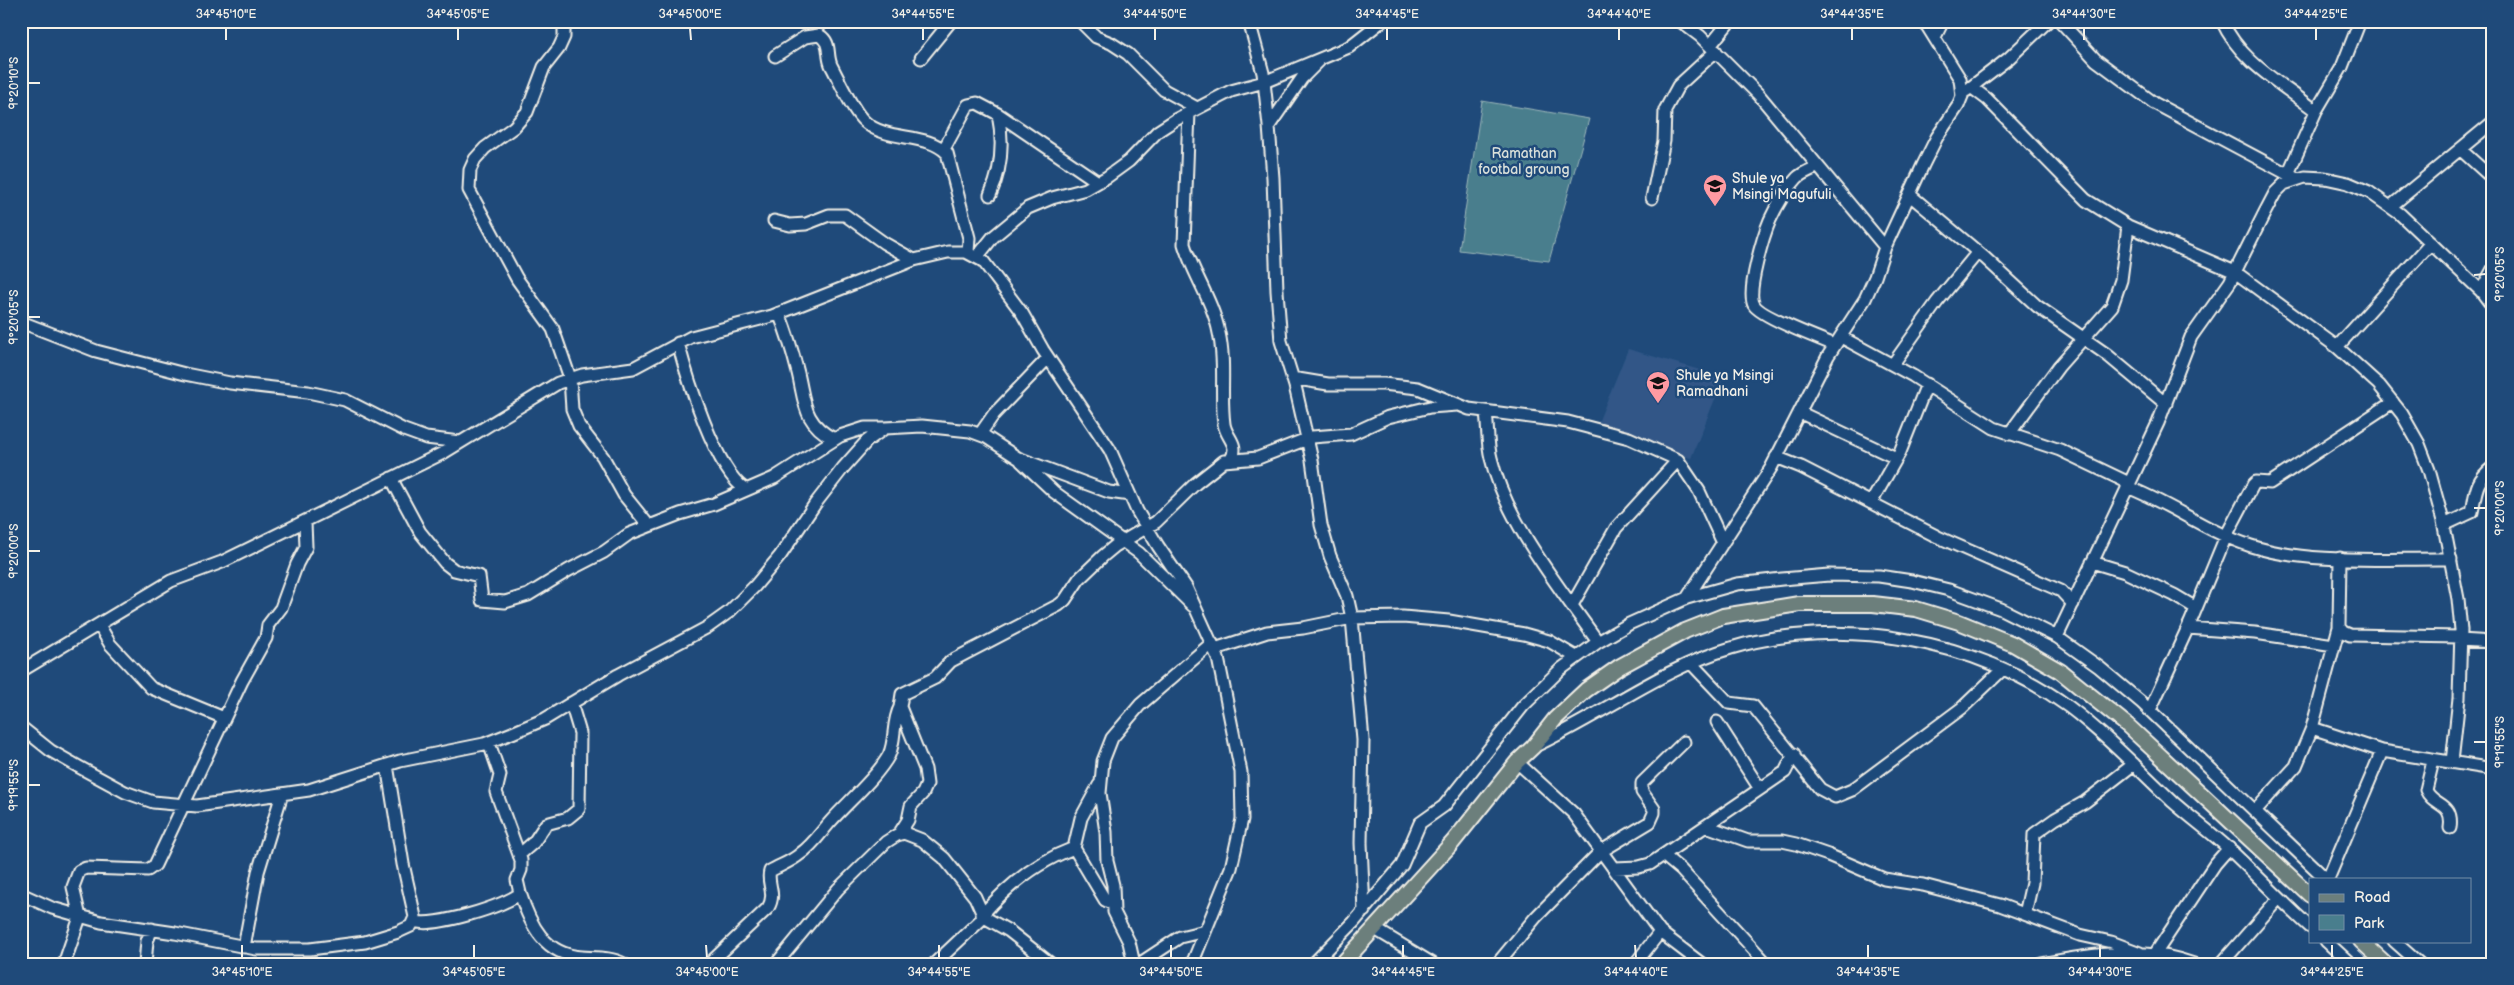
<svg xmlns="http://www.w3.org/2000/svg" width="2514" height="985" font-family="'Balsamiq Sans',sans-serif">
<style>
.built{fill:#305787}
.green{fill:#497e8d;stroke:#9eb8ba}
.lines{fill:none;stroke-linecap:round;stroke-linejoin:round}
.minor-casing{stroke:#f4f1e8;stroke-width:15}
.major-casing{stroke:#f4f1e8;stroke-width:18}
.minor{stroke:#1f4a7a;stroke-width:11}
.major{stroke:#6c7f7c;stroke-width:14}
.ticks{fill:none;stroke:#f4f1e8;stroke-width:2}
.labels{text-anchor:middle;stroke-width:5;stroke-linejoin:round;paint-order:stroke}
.park-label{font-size:14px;fill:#dae0da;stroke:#1f4a7a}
.poi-label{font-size:14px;fill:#f4f1e8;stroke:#1f4a7a;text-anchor:start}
.neatline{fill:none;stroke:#f4f1e8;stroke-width:2}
.ticks-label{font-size:12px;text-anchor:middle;fill:#f4f1e8}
</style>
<rect width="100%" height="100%" fill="#1f4a7a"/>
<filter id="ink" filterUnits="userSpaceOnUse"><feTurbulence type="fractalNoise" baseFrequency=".02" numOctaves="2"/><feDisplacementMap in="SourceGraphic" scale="10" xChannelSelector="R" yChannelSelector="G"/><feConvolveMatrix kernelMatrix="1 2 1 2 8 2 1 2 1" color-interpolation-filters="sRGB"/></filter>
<g filter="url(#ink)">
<path class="built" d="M 1628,349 L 1724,377 L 1691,458 L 1595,430 Z"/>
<path class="green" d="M 1482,101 L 1589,119 L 1549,261 L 1459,250 Z"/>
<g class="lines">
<g class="minor-casing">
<path id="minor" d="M 564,21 L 564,37 L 559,48 L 544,67 L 527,112 L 514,127 L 485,148 L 475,159 L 470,170 L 469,190 L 517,279 L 553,329 L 570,378 L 572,409 L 579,426 L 603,457 L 624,495 L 649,526
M 1080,21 L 1096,37 L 1111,43 L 1128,54 L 1164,90 L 1197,108
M 1249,21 L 1263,73 L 1269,126 L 1273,178 L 1277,291 L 1281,341 L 1295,386 L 1312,460 L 1321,525 L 1330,556 L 1347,596 L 1352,618 L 1363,740 L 1361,843 L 1364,911
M 1680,21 L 1700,36 L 1759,95 L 1885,247
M 2060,21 L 2096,60 L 2154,103 L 2297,179
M 2222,21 C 2241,63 2281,83 2316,111
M 1935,37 L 1943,21
M 1710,46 L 1730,21
M 775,56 L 805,37 L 819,35 C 832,43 826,53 831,65 C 839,80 853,112 865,122 C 887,142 926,132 947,153 L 969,238 L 968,253
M 921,58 L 951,21
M 1971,87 L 1987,99 L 2086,200 L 2128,226 L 2235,272 L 2337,347 L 2379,385 L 2402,414 L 2419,444 L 2429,470 L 2443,521 L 2458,599 L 2461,630 L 2459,698 L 2452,762
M 1966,91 L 2009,58 L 2048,21
M 1189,112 L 1184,244 C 1193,274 1213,301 1219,333 C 1226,363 1220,394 1224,424 C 1226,438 1240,444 1231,459
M 998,114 L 1098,182
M 1269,126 L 1302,78 L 1319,61
M 944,149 L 968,105 L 977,103 L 998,114 C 1004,143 1002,169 990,195
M 2461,150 L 2493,179
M 1817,167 C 1810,170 1802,173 1797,178 C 1786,190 1777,205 1770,220 C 1764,234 1746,292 1754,305 C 1760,316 1820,339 1835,345
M 2288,174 L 2316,111 L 2342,67 L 2360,21
M 1910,195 L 1985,258 L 2037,306 L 2106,354 L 2166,404
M 1652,198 L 1664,141 L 1665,110 L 1678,86 L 1716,51
M 2390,207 L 2493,122
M 774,221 L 790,225 L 806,224 L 829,215 L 845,215 L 884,243 L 914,260
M 977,257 L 993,237 L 1028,208 L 1052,198 L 1086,189 L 1107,177 L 1129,161 L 1158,131 L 1175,120 L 1231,91 L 1264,82 L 1349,47 L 1382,21
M 2481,291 L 2493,269
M 779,313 C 787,333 793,353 798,373 C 805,402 803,423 834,439
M 21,322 L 96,351 L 185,374 L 230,383 L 308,392 L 345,400 L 404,430 L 426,438 L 460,442
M 1841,337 L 1913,376 L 1994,428 L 2060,450 L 2129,483
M 678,343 C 687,377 716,471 745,489
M 2337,347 L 2431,243
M 1893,364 L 1937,302 L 1978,252
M 1292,378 L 1328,384 L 1383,384 L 1418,388 L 1469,409 L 1568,422 L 1629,438 L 1678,460 L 1699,491 L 1723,543
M 1486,412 C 1488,427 1487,443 1491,458 C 1506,522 1560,588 1598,642
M 1801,413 L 1896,458
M 980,434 L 994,414 L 1048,358
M 2009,434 L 2059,366 L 2112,306 L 2121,280 L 2128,226
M 1776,457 L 1801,467 L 1938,537 L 2061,591 L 2073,604
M 1021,461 L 1054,492 L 1139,553 L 1193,606
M 391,478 L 420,532 L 445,563 L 454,570 L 479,576 L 482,600 L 505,602 L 528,595 L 569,570 L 604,552 L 629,534 L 680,514 L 714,504 L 774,478 L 840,436 L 865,428 L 885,428
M 2127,487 C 2170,503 2207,532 2251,546 C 2310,565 2388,558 2451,559
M 1871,503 L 1900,452 L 1927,384
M 2444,525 L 2472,512 C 2476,492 2475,481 2493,467
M 2340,558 L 2339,627 L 2343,632 L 2350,635 L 2460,637
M 2092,562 L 2125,572 L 2174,595 L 2196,608
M 1687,598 L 1771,468 L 1828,356 L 1865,299 L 1875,277 L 1885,247 L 1923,165 L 1937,137 L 1958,106 L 1962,96 L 1960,79 L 1924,21
M 1572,605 L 1616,528 L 1678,460
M 99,625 L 110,644 L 151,688 L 224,718
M 2188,628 L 2255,633 L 2334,645
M 2057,637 L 2158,423 L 2191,337 L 2230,282 L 2264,214 L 2275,193 L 2284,184 L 2305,177 L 2325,178 L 2348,183 L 2369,192 L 2400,214 L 2481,291 L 2493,307
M 2460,640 L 2493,642
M 1215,649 L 1267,632 L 1303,628 L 1352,618 L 1403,617 L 1449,621 L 1524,634 L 1549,641 L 1576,657
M 1691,663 L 1729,703 L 1753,706 L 1820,789 L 1835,797 L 1852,790 L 1962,708 L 2003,669
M 21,671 L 171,581 L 222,562 L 443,453 L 558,383 L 582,375 L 633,368 L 691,337 L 772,316 L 914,260 L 948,252 L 966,252 L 983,261 L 1022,313 L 1043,350 L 1110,450 L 1137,511 L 1158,546 L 1186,587 L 1218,658 L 1241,772 L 1242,819 L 1231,868 L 1192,964
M 2150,710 L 2190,623 L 2226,536 L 2253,485 L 2256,482 L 2270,483 L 2393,402
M 1717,722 L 1760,789
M 21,727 L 51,751 L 79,767 L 125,792 L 153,802 L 197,806 L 309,790 L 400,761 L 484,744 L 512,733 L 545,719 L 618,675 L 708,627 L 729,612 L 755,586 L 780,556 L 815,504 L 843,468 L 867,441 L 885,428 L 922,426 L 970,431 L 986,437 L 1018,458 L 1109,492 L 1130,495
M 2312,728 L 2382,751 L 2493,769
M 1533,747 C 1599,717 1662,668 1731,648 C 1840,615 1977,639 2069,707 C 2106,735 2139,770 2173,802 C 2191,818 2211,832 2228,848 C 2256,874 2282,902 2310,927
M 2433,761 L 2426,790 C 2433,807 2454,801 2450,828
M 1517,762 L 1574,814 L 1660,932 L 1702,964
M 1099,785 L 1081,818 L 1074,848 L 1105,900 L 1113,904
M 2255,811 L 2296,766 L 2312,728 L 2339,627
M 1706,826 L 1748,841 L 1782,841 L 1796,844 L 1828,855 L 1884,879 L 1923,885 L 2000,905 L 2080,935 L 2111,942 L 2140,953
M 899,834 L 908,820 L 911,806 L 923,793 L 927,784 L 925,769 L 900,707 L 902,694 L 935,678 L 951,661 L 1059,605 L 1065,600 L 1079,579 L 1103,556 L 1115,546 L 1156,522 L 1195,484 L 1224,461 L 1258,458 L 1312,437 L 1351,434 L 1388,417 L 1430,407 L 1457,405
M 519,855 L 534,842 L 546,824 L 568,818 L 579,809 L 580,733 L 571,703
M 1663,855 L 1681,870 L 1767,964
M 1614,868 L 1639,867 L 1650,864 L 1785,772 L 1794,754
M 2328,879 L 2382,751
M 520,893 C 530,925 545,955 582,957 C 597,958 611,957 624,964
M 21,894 L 52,908 L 101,922 L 175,933 L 256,949 L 310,949 L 365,942 L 398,932 L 411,926 L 415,917 L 403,864 L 387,765
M 2025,914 L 2032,883 L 2034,834 L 2055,819 L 2085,802 L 2134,764
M 982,915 C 1007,886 1039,861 1074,848
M 415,921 C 430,929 509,905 520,893 L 517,880 L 521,870 L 521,860 L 496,792 L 500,775 L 489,743
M 1375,929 L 1433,964
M 2326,941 L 2351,964
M 2394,941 L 2420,964
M 244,947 L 258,872 L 282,794
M 2155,954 L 2215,864 L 2229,848
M 64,964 L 80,917 L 73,887 L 79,871 L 86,868 L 148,870 L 155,865 L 242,681 L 266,638 L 268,625 L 281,608 L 297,564 L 306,547 L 305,522
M 145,964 L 147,941 L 152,929
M 709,964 L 768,908 C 777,893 766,883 770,871 C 780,865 791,862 800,854 C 813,845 821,832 831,821 C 848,802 877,777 889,755 C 896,740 892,722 900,707
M 776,964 L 838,889 L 886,842 L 897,835 L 904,833 L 922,840 L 944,858 L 975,897 L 984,917 L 1009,931 L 1051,964
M 934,964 L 984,917
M 1134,964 L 1129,942 L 1114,912 L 1113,885 L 1107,861 L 1106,832 L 1100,793 L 1103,761 L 1112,738 L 1140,705 L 1212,643
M 1139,964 L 1180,937 L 1205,931
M 1313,964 L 1354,922 L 1402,865 L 1420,823 L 1444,806 L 1523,706 L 1561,669 L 1598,642 L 1629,624 L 1687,598 L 1737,584 L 1782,579 L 1829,575 L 1879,576 L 1912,581 L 1949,590 L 2001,609 L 2057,637 L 2099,667 L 2142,703 L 2326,879
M 1497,964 L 1536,917 L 1600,852 L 1650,822 L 1654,813 L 1654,809 L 1642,792 L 1642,783 L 1684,742
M 1635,964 L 1660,932
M 2041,964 C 2091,954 2144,946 2194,964
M 2221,964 L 2279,898"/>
</g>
<g class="major-casing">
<path id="major" d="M 2361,941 L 2386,964
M 1342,964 L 1453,842 L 1517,762 L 1533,747 L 1555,719 L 1586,690 L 1619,667 L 1685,631 L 1723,616 L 1799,604 L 1873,604 L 1916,609 L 1959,622 L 2013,644 L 2060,671 L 2127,725 L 2310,895"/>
</g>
<use href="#minor" class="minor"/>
<use href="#major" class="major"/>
</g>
</g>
<path class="ticks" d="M 226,28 L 226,40M 458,28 L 458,40M 690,28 L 691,40M 923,28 L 923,40M 1155,28 L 1155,40M 1387,28 L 1387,40M 1619,28 L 1619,40M 1852,28 L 1852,40M 2084,28 L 2084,40M 2316,28 L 2316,40M 28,83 L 40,83M 2474,275 L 2486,274M 28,317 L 40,317M 2474,508 L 2486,508M 28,551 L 40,551M 2474,742 L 2486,742M 28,785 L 40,785M 242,945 L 242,958M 474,945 L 474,958M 706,945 L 707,958M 939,945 L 939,958M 1171,945 L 1171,958M 1403,945 L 1403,958M 1635,945 L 1636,958M 1868,945 L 1868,958M 2100,945 L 2100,958M 2332,945 L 2332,958"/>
<defs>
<g id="school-pin" transform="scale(1.25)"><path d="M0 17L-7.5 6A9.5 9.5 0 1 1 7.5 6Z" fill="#ff9aa2" stroke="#1f4a7a"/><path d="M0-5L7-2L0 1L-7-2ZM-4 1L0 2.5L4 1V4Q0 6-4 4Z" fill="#111"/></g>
</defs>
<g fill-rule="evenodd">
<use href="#school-pin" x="1715" y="186"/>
<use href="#school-pin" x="1658" y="383"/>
</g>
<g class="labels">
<g class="park-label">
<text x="1524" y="158">Ramathan<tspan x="1524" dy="16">footbal groung</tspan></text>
</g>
<g class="poi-label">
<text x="1732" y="183">Shule ya<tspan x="1732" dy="16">Msingi Magufuli</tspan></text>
<text x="1676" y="380">Shule ya Msingi<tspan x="1676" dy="16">Ramadhani</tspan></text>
</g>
</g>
<rect width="2514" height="985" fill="none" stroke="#1f4a7a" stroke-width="55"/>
<rect x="2309" y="878" width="162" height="65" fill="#1f4a7a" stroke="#748da6"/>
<rect x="2319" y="894" width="25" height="8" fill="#6c7f7c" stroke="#748da6"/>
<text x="2354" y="902" font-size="15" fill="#f4f1e8">Road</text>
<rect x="2319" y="915" width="25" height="15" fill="#497e8d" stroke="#748da6"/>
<text x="2354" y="928" font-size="15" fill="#f4f1e8">Park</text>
<rect x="28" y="28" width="2458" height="930" class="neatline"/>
<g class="ticks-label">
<text x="226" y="18">34°45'10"E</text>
<text x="458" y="18">34°45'05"E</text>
<text x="690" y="18">34°45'00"E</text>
<text x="923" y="18">34°44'55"E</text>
<text x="1155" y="18">34°44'50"E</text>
<text x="1387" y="18">34°44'45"E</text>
<text x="1619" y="18">34°44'40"E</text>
<text x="1852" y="18">34°44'35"E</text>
<text x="2084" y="18">34°44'30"E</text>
<text x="2316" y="18">34°44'25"E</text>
<text transform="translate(14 83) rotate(-90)" y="4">9°20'10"S</text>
<text transform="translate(2500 274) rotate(-90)" y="4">9°20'05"S</text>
<text transform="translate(14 317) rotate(-90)" y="4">9°20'05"S</text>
<text transform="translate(2500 508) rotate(-90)" y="4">9°20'00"S</text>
<text transform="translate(14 551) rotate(-90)" y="4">9°20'00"S</text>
<text transform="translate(2500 742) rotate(-90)" y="4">9°19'55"S</text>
<text transform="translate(14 785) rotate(-90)" y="4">9°19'55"S</text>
<text x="242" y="976">34°45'10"E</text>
<text x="474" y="976">34°45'05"E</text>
<text x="707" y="976">34°45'00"E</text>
<text x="939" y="976">34°44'55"E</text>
<text x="1171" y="976">34°44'50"E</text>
<text x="1403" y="976">34°44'45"E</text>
<text x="1636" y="976">34°44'40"E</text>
<text x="1868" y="976">34°44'35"E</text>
<text x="2100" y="976">34°44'30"E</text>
<text x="2332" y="976">34°44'25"E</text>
</g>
</svg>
